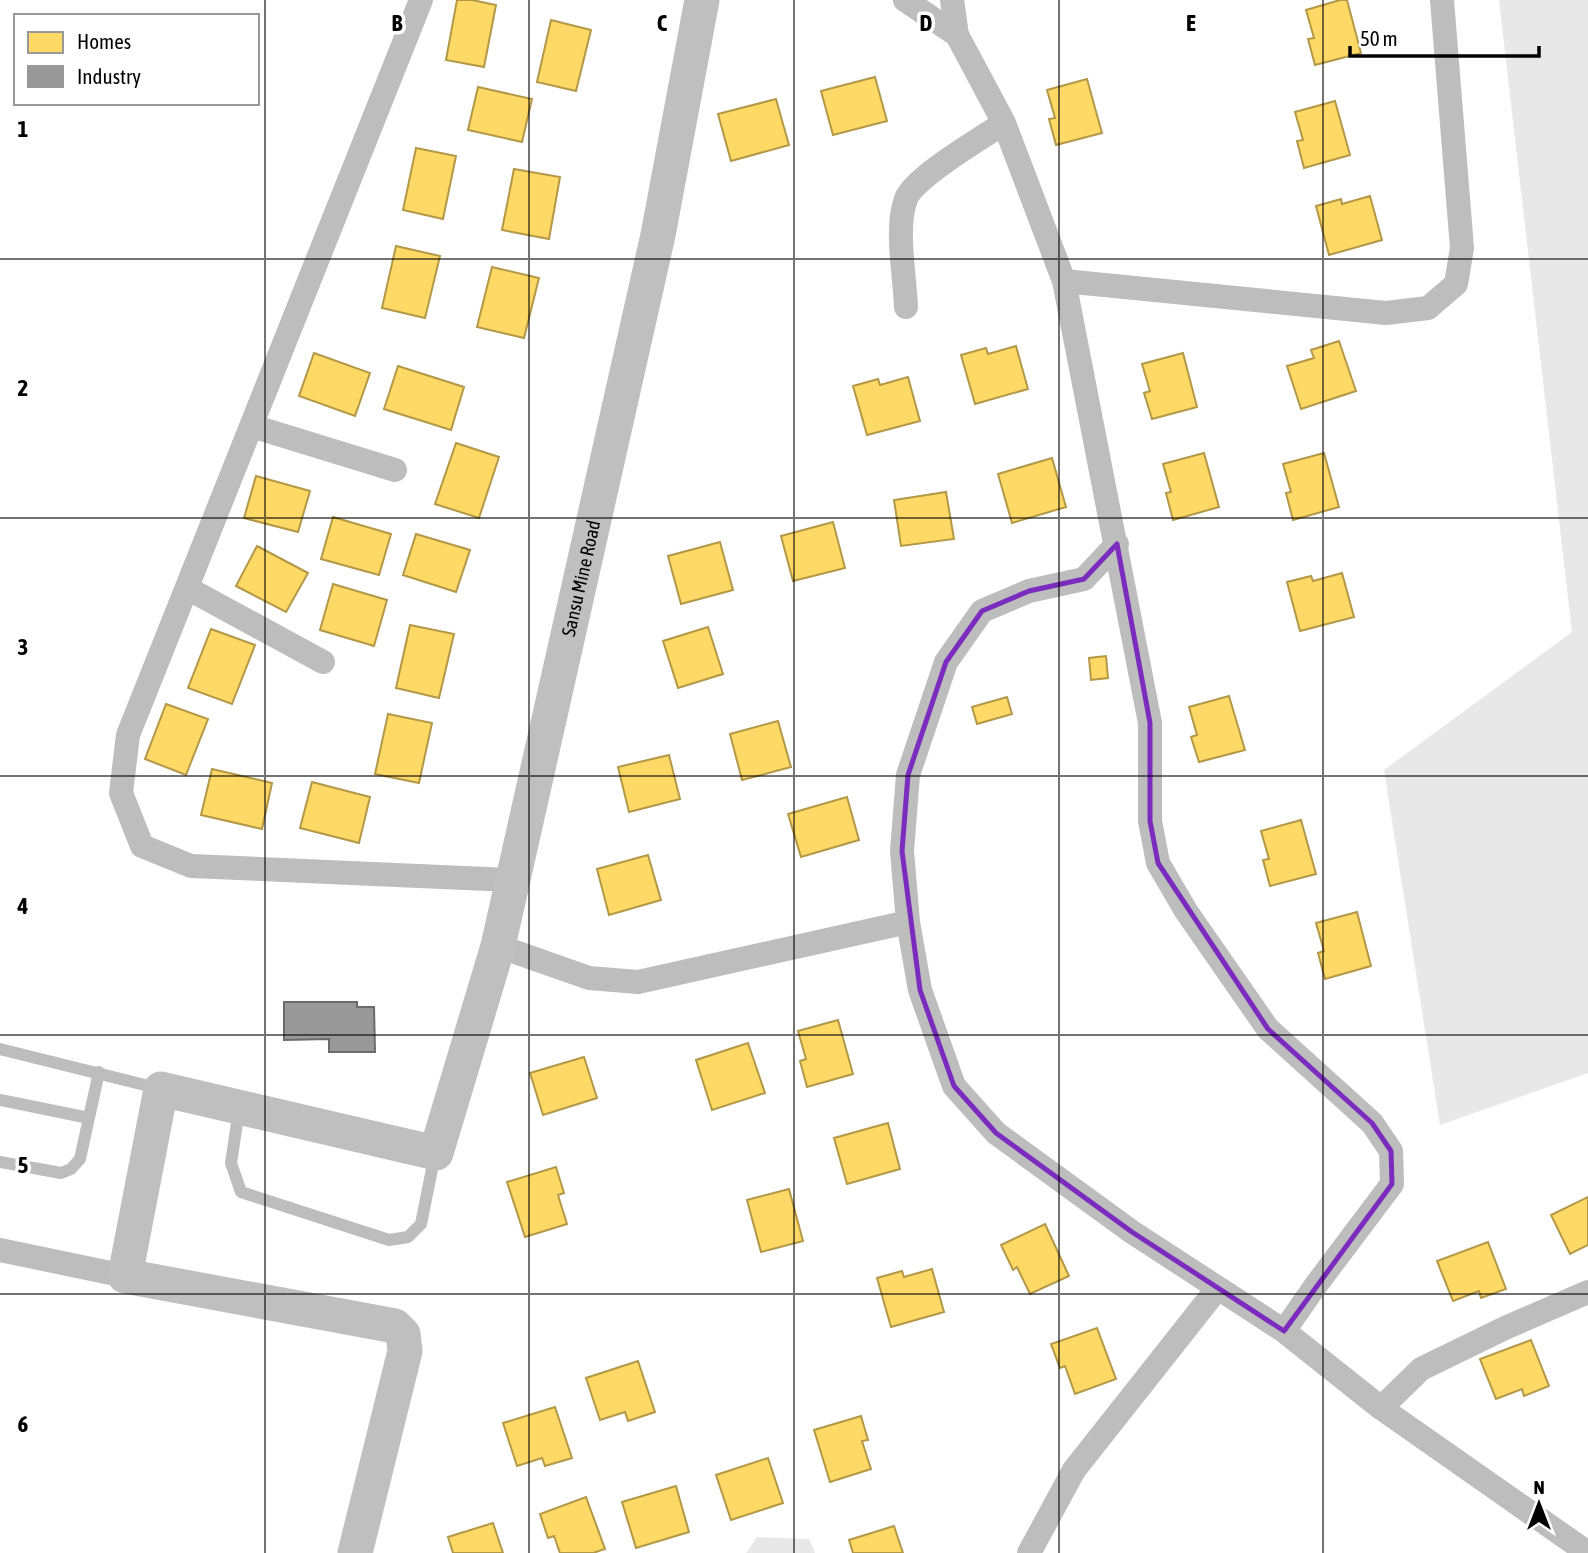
<svg xmlns="http://www.w3.org/2000/svg" width="1588" height="1553" font-family="'Asap Condensed',sans-serif">
<style>
.green{fill:#e8e8e8}
.homes{fill:#ffd966;stroke:#b29847;stroke-width:2}
.industry{fill:#999;stroke:#6b6b6b;stroke-width:2}
.lines{fill:none;stroke-linecap:round;stroke-linejoin:round}
.lane{stroke:#bdbdbd;stroke-width:12}
.street{stroke:#bdbdbd;stroke-width:24}
.secondary{stroke:#bfbfbf;stroke-width:35}
.marked{fill:none;stroke:#7b2cbf;stroke-width:5;stroke-linejoin:round}
.grid{fill:none;stroke:#000;stroke-width:2;stroke-opacity:0.55}
.labels{text-anchor:middle;stroke-width:7;stroke-linejoin:round;paint-order:stroke}
.street-label{font-size:19px;fill:#000;stroke:#fff}
.grid-label{font-size:23px;text-anchor:middle;font-weight:bold;fill:#000;stroke:#fff;stroke-width:7;stroke-linejoin:round;paint-order:stroke}
</style>
<rect width="100%" height="100%" fill="#fff"/>
<path class="green" d="M 1499,0 L 1588,0 L 1588,1073 L 1440,1125 L 1384,770 L 1572,632 Z
M 757,1537 L 809,1539 L 815,1553 L 746,1553 Z"/>
<path class="homes" d="M 457,0 L 472,0 L 496,5 L 484,67 L 446,60 Z
M 1340,0 L 1347,0 L 1361,53 L 1315,65 L 1308,39 L 1314,38 L 1306,10 Z
M 551,20 L 591,30 L 576,91 L 537,82 Z
M 875,77 L 887,121 L 833,135 L 821,91 Z
M 1087,79 L 1102,133 L 1056,145 L 1049,119 L 1055,118 L 1047,90 Z
M 478,87 L 532,99 L 522,142 L 468,130 Z
M 776,99 L 789,145 L 731,161 L 718,114 Z
M 1335,101 L 1350,155 L 1304,168 L 1297,141 L 1303,140 L 1295,112 Z
M 416,148 L 456,156 L 443,219 L 403,210 Z
M 514,169 L 560,177 L 549,239 L 502,230 Z
M 1370,196 L 1382,240 L 1329,255 L 1316,206 L 1341,199 L 1342,204 Z
M 396,246 L 440,256 L 425,318 L 382,308 Z
M 492,267 L 539,278 L 524,338 L 477,327 Z
M 1339,341 L 1356,391 L 1301,409 L 1287,366 L 1314,358 L 1311,350 Z
M 1016,346 L 1028,389 L 975,404 L 961,355 L 986,348 L 988,354 Z
M 314,353 L 370,373 L 355,416 L 299,396 Z
M 1183,353 L 1197,407 L 1152,419 L 1144,393 L 1150,391 L 1142,364 Z
M 398,366 L 464,387 L 451,430 L 384,409 Z
M 908,377 L 920,421 L 867,435 L 853,386 L 878,379 L 880,385 Z
M 456,443 L 499,457 L 479,518 L 435,504 Z
M 1204,453 L 1219,507 L 1173,520 L 1166,493 L 1171,492 L 1163,464 Z
M 1324,453 L 1339,507 L 1293,520 L 1286,493 L 1291,492 L 1283,464 Z
M 1052,458 L 1066,507 L 1012,523 L 998,474 Z
M 256,476 L 310,491 L 298,532 L 244,518 Z
M 946,492 L 954,539 L 901,546 L 894,500 Z
M 333,517 L 391,534 L 379,575 L 321,559 Z
M 833,522 L 845,568 L 793,581 L 781,536 Z
M 416,534 L 470,550 L 456,592 L 403,575 Z
M 720,542 L 733,590 L 681,604 L 668,556 Z
M 257,546 L 308,573 L 286,612 L 236,586 Z
M 1342,573 L 1354,617 L 1300,631 L 1287,582 L 1311,576 L 1313,581 Z
M 333,584 L 387,600 L 374,646 L 320,630 Z
M 410,625 L 454,634 L 439,698 L 396,688 Z
M 708,627 L 723,674 L 678,688 L 663,641 Z
M 211,629 L 255,645 L 232,704 L 188,688 Z
M 1106,656 L 1108,678 L 1091,680 L 1089,658 Z
M 1229,696 L 1245,750 L 1199,762 L 1191,737 L 1197,735 L 1189,707 Z
M 1007,697 L 1012,714 L 977,724 L 972,707 Z
M 166,704 L 208,719 L 186,775 L 145,759 Z
M 388,714 L 432,723 L 419,783 L 375,774 Z
M 778,721 L 791,767 L 742,780 L 730,734 Z
M 669,755 L 680,799 L 629,812 L 618,767 Z
M 212,769 L 272,783 L 262,829 L 201,815 Z
M 312,782 L 370,797 L 359,843 L 300,828 Z
M 847,797 L 859,840 L 801,857 L 788,814 Z
M 1301,820 L 1316,874 L 1270,886 L 1263,860 L 1269,859 L 1261,831 Z
M 648,855 L 661,900 L 609,915 L 597,869 Z
M 1357,912 L 1371,966 L 1325,979 L 1318,953 L 1324,951 L 1316,923 Z
M 838,1020 L 853,1074 L 807,1087 L 800,1061 L 806,1059 L 798,1031 Z
M 748,1043 L 765,1093 L 712,1110 L 696,1060 Z
M 584,1057 L 597,1098 L 543,1115 L 530,1073 Z
M 888,1123 L 900,1169 L 847,1184 L 834,1138 Z
M 556,1167 L 564,1193 L 558,1195 L 567,1224 L 525,1237 L 507,1182 Z
M 789,1189 L 803,1241 L 761,1252 L 747,1200 Z
M 1588,1197 L 1588,1245 L 1570,1254 L 1551,1215 Z
M 1045,1224 L 1069,1276 L 1030,1294 L 1017,1267 L 1013,1270 L 1001,1245 Z
M 1488,1242 L 1506,1289 L 1481,1298 L 1479,1291 L 1453,1301 L 1437,1261 Z
M 932,1269 L 944,1312 L 891,1327 L 877,1278 L 902,1271 L 904,1277 Z
M 1097,1328 L 1116,1379 L 1075,1394 L 1065,1366 L 1060,1368 L 1051,1344 Z
M 1531,1340 L 1549,1386 L 1524,1396 L 1522,1389 L 1496,1399 L 1480,1359 Z
M 638,1361 L 655,1412 L 628,1421 L 625,1412 L 600,1420 L 586,1378 Z
M 555,1407 L 572,1458 L 545,1466 L 542,1458 L 517,1466 L 503,1423 Z
M 861,1416 L 868,1440 L 862,1441 L 871,1469 L 830,1482 L 814,1430 Z
M 768,1458 L 783,1503 L 731,1520 L 716,1475 Z
M 676,1486 L 689,1532 L 636,1548 L 622,1502 Z
M 586,1497 L 605,1549 L 593,1553 L 560,1553 L 554,1536 L 548,1538 L 540,1514 Z
M 493,1523 L 503,1553 L 453,1553 L 448,1537 Z
M 894,1526 L 903,1553 L 853,1553 L 849,1540 Z"/>
<path class="industry" d="M 284,1002 L 357,1002 L 357,1007 L 374,1007 L 375,1052 L 329,1052 L 329,1039 L 284,1040 Z"/>
<g class="lines">
<path class="lane" d="M 0,1049 L 161,1089
M 0,1100 L 89,1118
M 239,1110 L 231,1163 L 241,1192 L 389,1240 L 408,1237 L 421,1224 L 435,1154
M 0,1162 L 61,1173 L 71,1169 L 80,1159 L 99,1072"/>
<path class="street" d="M 421,0 L 128,735 L 121,793 L 142,846 L 191,866 L 512,880
M 905,0 L 957,35 L 1004,123 L 1064,281 L 1150,723 L 1150,821 L 1158,863 L 1186,911 L 1268,1029 L 1372,1123 L 1391,1151 L 1392,1184 L 1316,1285 L 1284,1331
M 952,0 L 957,35
M 1064,281 L 1386,313 L 1428,308 L 1456,284 L 1462,248 L 1442,0
M 906,307 C 905,276 895,228 906,199 C 914,177 982,138 1004,123
M 252,426 L 395,470
M 1117,544 L 1084,579 L 1029,591 L 982,611 L 946,662 L 908,775 L 902,851 L 908,922 L 920,990 L 954,1086 L 996,1133 L 1132,1232 L 1284,1331 L 1381,1408 L 1588,1553
M 187,588 L 323,662
M 498,946 L 589,978 L 638,982 L 908,922
M 0,1250 L 125,1276
M 1381,1408 L 1421,1369 L 1505,1328 L 1588,1292
M 1029,1553 L 1074,1470 L 1217,1289"/>
<path class="secondary" id="s1" d="M 355,1553 L 405,1351 L 403,1334 L 395,1326 L 125,1276 L 161,1089 L 436,1153 L 498,946 L 658,235 L 702,0"/>
</g>
<path class="marked" d="M 1117,544 L 1150,723 L 1150,821 L 1158,863 L 1268,1029 L 1372,1123 L 1391,1151 L 1392,1184 L 1284,1331 L 1132,1232 L 996,1133 L 954,1086 L 920,990 L 902,851 L 908,775 L 946,662 L 982,611 L 1029,591 L 1084,579 Z"/>
<path class="grid" d="M 265,0 L 265,1553M 529,0 L 529,1553M 794,0 L 794,1553M 1059,0 L 1059,1553M 1323,0 L 1323,1553M 0,259 L 1588,259M 0,518 L 1588,518M 0,776 L 1588,776M 0,1035 L 1588,1035M 0,1294 L 1588,1294"/>
<g class="labels">
<g class="street-label">
<text dy="7" stroke="none"><textPath href="#s1" startOffset="1577">Sansu Mine Road</textPath></text>
</g>
</g>
<g class="grid-label">
<text x="397" y="31">B</text>
<text x="662" y="31">C</text>
<text x="926" y="31">D</text>
<text x="1191" y="31">E</text>
<text x="23" y="137">1</text>
<text x="23" y="396">2</text>
<text x="23" y="655">3</text>
<text x="23" y="914">4</text>
<text x="23" y="1173">5</text>
<text x="23" y="1432">6</text>
</g>
<rect x="14" y="14" width="245" height="91" fill="#ffffff" stroke="#999999" stroke-width="2"/>
<rect x="28" y="32" width="35" height="21" fill="#ffd966" stroke="#999999" stroke-width="2"/>
<text x="77" y="49" font-size="21" fill="#000000">Homes</text>
<rect x="28" y="66" width="35" height="21" fill="#999999" stroke="#999999" stroke-width="2"/>
<text x="77" y="84" font-size="21" fill="#000000">Industry</text>
<g transform="translate(1539 1504)" stroke="#ffffff" stroke-width="5" paint-order="stroke">
<path d="M0-5L12 26L0 18L-12 26Z" fill="#000000"/>
<text y="-10" font-size="19" font-weight="bold" text-anchor="middle" fill="#000000">N</text>
</g>
<path d="M1350 46v10h189v-10" fill="none" stroke="#000000" stroke-width="3.5"/>
<text x="1360" y="46" font-size="21" fill="#000000" stroke="#ffffff" stroke-width="5" paint-order="stroke">50 m</text>
</svg>
